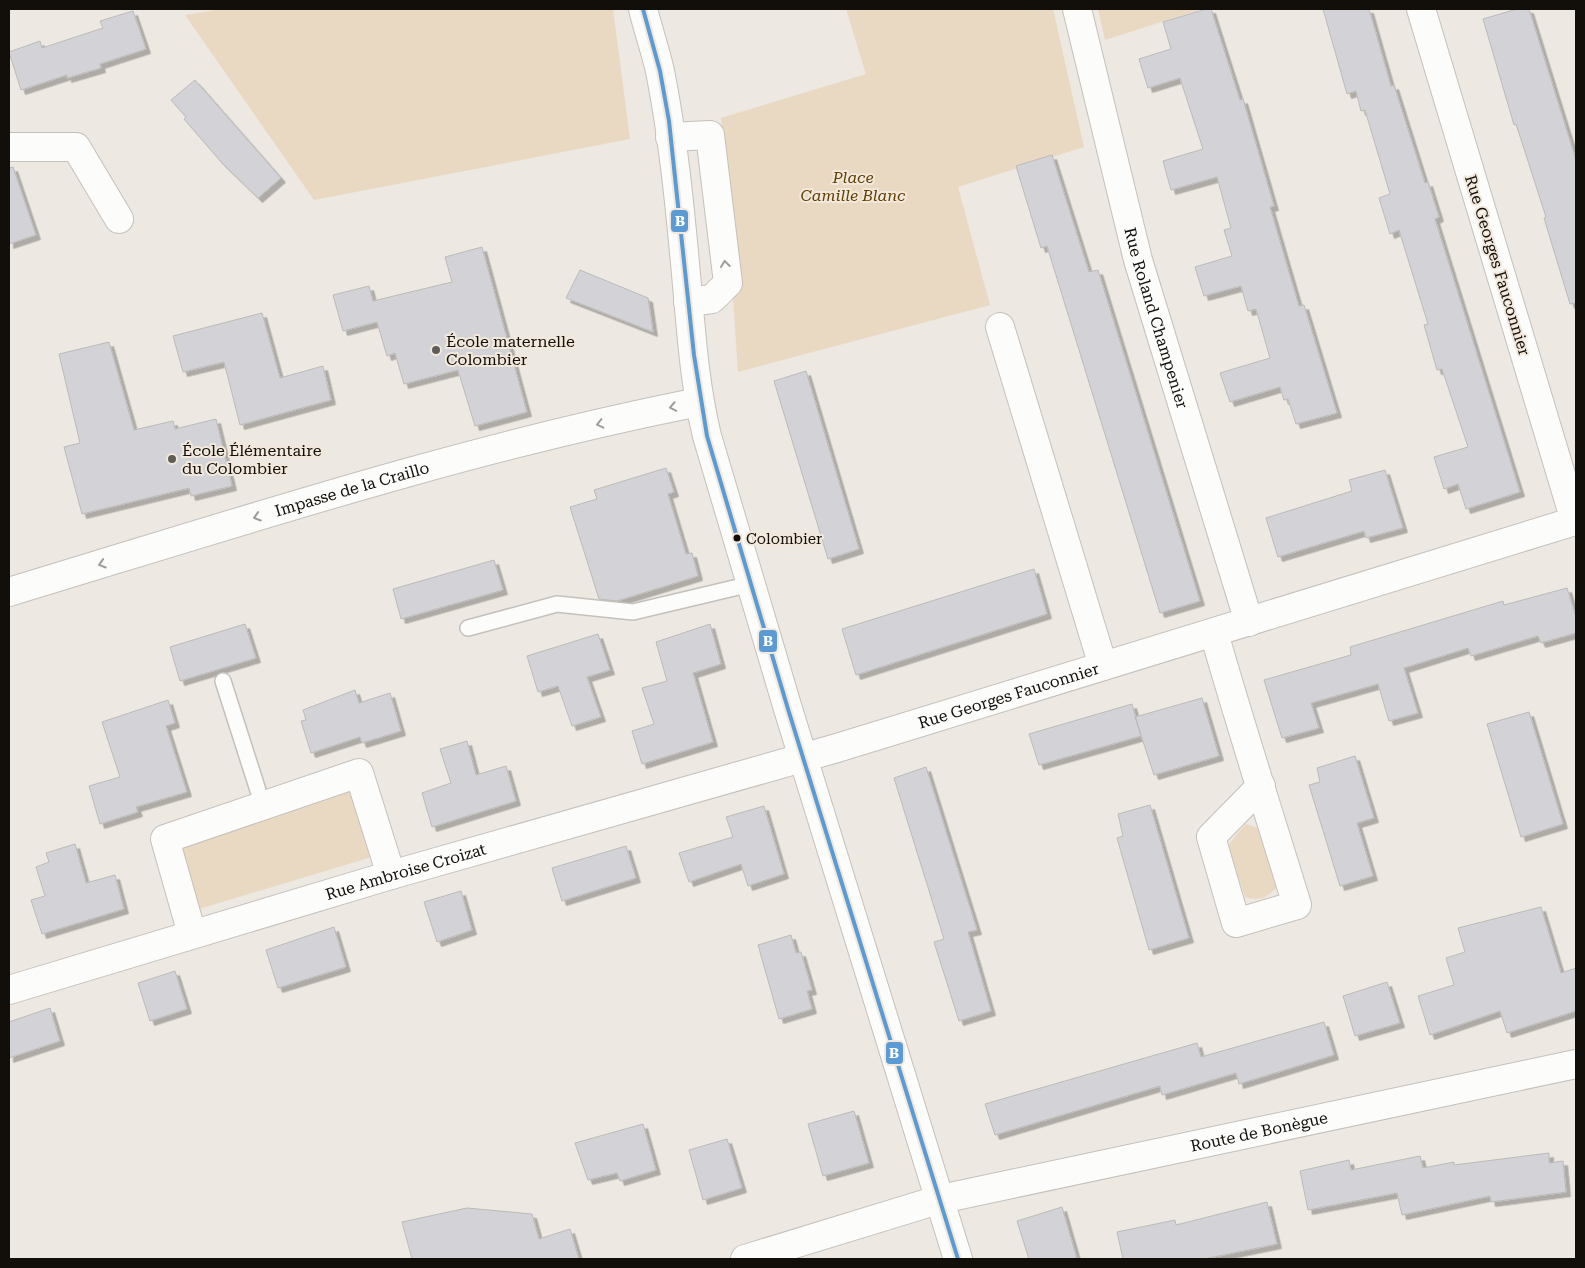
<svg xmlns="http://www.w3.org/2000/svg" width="1585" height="1268" font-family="'Roboto Serif',serif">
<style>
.green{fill:#e9d9c3}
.building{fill:#d3d3d7;stroke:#bcbab9;filter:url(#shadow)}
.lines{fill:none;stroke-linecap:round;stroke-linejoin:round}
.lane-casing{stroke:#c5c0bb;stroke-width:18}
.street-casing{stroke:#c5c0bb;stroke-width:30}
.secondary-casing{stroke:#c5c0bb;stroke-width:30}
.lane{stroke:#fcfcfa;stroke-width:15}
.street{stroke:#fcfcfa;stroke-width:28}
.secondary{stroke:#fcfcfa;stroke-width:28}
.bus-1-casing{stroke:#f2e9dc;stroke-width:8}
.bus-1{stroke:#5a9bd5;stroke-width:4}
.oneway{stroke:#9e9d9a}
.poi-dot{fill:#5f5b56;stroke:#f2e9dc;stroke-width:2}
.bus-dot{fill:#120f0b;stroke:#f2e9dc;stroke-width:2}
.labels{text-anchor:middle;stroke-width:4;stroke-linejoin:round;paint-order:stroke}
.bus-label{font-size:15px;fill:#120f0b;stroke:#f2e9dc;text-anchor:start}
.park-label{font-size:16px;font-style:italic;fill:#613f00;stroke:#f2e9dc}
.street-label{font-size:16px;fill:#120f0b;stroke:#f2e9dc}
.poi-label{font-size:16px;fill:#120f0b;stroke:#f2e9dc;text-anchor:start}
.line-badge{stroke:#f2e9dc;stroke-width:2}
.badge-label{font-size:14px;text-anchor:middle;font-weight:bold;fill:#fff}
</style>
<defs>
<filter id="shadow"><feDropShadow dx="4.5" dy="4.5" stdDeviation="0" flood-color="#0004"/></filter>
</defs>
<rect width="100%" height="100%" fill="#ede8e1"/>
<path class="green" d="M 222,9 L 613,9 L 630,139 L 314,200 L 185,15 Z
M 846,9 L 1053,9 L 1084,147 L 958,187 L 990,305 L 738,372 L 721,118 L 866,74 Z
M 1098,9 L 1202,9 L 1105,40 Z
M 352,785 L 375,856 L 199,909 L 178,845 Z
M 1246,824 L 1262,830 L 1278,886 C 1268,897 1260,902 1245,897 L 1228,845 Z"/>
<path class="building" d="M 1206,9 L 1211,9 L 1240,100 L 1243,99 L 1274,206 L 1270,207 L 1289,272 L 1299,306 L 1304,305 L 1337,413 L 1296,424 L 1288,399 L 1284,400 L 1280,387 L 1230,402 L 1220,373 L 1270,358 L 1256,309 L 1248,311 L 1241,286 L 1204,296 L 1195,267 L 1232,256 L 1224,230 L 1231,228 L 1217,177 L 1171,190 L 1163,161 L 1203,149 L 1180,78 L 1148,88 L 1139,59 L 1171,49 L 1163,22 Z
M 1323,9 L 1369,9 L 1391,86 L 1394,85 L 1425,183 L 1428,182 L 1439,217 L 1435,219 L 1520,492 L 1466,509 L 1458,484 L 1444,489 L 1434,457 L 1468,447 L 1442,369 L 1437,370 L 1424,325 L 1428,324 L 1399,230 L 1390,234 L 1379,198 L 1390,194 L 1365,110 L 1361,111 L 1356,91 L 1347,94 Z
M 1517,9 L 1529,9 L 1576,160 L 1576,303 L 1570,304 L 1544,218 L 1546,217 L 1516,124 L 1514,125 L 1483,19 Z
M 133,11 L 146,49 L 100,64 L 101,68 L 67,78 L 67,75 L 21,90 L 9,52 L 40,41 L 42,48 L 103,28 L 100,21 Z
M 195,80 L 281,178 L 258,198 L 222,163 L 184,119 L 186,117 L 171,100 Z
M 1052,155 L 1089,272 L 1098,270 L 1200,601 L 1160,613 L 1047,246 L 1041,248 L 1016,166 Z
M 13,167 L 36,235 L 9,244 L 9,168 Z
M 482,247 L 527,412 L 475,426 L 458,370 L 404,384 L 395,353 L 387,356 L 377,322 L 343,331 L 333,295 L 369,286 L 373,301 L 452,282 L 445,257 Z
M 580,270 L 648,298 L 653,332 L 566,298 Z
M 262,313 L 280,378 L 323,366 L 331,400 L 240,425 L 224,362 L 183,372 L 173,336 Z
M 109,342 L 134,430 L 173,421 L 175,429 L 216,419 L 232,486 L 191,496 L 189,488 L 82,514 L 64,447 L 80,443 L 59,354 Z
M 806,371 L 859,549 L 828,559 L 774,381 Z
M 666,468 L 674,492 L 668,494 L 686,554 L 692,553 L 698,576 L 617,601 L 599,599 L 570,507 L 597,499 L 594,490 Z
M 1385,470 L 1403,528 L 1366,538 L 1364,531 L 1278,557 L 1266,518 L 1352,491 L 1349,480 Z
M 494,560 L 503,590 L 401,619 L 393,589 Z
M 1034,569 L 1047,614 L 856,675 L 842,629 Z
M 1567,588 L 1576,617 L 1576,633 L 1541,643 L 1538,636 L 1471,656 L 1468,648 L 1404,668 L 1418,713 L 1389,721 L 1378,684 L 1311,703 L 1319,728 L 1282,738 L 1264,680 L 1351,655 L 1350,647 L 1503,601 L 1504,605 Z
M 245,624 L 256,658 L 180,681 L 170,647 Z
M 710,624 L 721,664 L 693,673 L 713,742 L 642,764 L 632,731 L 654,724 L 642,688 L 667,681 L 656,642 Z
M 598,634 L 610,670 L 587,677 L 601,717 L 572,726 L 558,686 L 538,692 L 527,656 Z
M 355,690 L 359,703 L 390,693 L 401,731 L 362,743 L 360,737 L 311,753 L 301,721 L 306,720 L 303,710 Z
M 1202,698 L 1219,756 L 1154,775 L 1135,717 Z
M 168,700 L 175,723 L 166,726 L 187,792 L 136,807 L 138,812 L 100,824 L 89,786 L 120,777 L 102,722 Z
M 1132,704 L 1141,736 L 1039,765 L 1029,734 Z
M 1529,712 L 1563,824 L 1521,837 L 1487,724 Z
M 467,741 L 476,775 L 506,766 L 516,801 L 432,827 L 422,793 L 451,783 L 440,749 Z
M 1355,756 L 1374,818 L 1357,823 L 1373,876 L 1340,886 L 1309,785 L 1320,782 L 1317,768 Z
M 926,767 L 977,930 L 968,932 L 991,1011 L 959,1021 L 934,942 L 944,939 L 894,778 Z
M 1150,805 L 1189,938 L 1149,950 L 1117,838 L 1123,836 L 1118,814 Z
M 764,806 L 784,874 L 748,886 L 741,864 L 689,882 L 679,853 L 733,837 L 726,817 Z
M 75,844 L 86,883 L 115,875 L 124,909 L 42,934 L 31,900 L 45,896 L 36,867 L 49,862 L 46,853 Z
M 626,846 L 636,878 L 562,901 L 552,868 Z
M 461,891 L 472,930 L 437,942 L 424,902 Z
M 1541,907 L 1561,973 L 1576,968 L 1576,1011 L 1507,1033 L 1500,1011 L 1430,1035 L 1418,996 L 1454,985 L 1446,958 L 1465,952 L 1458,928 Z
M 334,927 L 346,967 L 278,988 L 266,950 Z
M 791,935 L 796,953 L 801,952 L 812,990 L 807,991 L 812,1009 L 779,1019 L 758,945 Z
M 175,971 L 187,1009 L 150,1021 L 138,983 Z
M 1387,982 L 1400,1023 L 1355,1036 L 1343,996 Z
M 50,1008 L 60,1041 L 9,1058 L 9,1022 Z
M 1324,1022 L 1334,1055 L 1239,1084 L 1236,1073 L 1162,1095 L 1160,1086 L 995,1135 L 985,1104 L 1197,1043 L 1201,1057 Z
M 854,1111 L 869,1163 L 823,1176 L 808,1124 Z
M 643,1124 L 656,1170 L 620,1181 L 617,1173 L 588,1180 L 575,1143 Z
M 727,1139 L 742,1188 L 703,1200 L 689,1150 Z
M 1549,1153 L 1549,1163 L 1563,1161 L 1566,1192 L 1491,1202 L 1490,1196 L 1402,1215 L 1397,1193 L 1308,1210 L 1300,1171 L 1349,1160 L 1351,1170 L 1420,1156 L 1423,1168 L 1454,1162 L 1454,1165 Z
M 1267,1202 L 1277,1244 L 1204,1259 L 1123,1259 L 1117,1232 L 1175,1220 L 1176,1225 Z
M 1062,1207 L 1077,1259 L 1029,1259 L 1017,1221 Z
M 467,1208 L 532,1214 L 539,1239 L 570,1229 L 579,1259 L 412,1259 L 402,1222 Z"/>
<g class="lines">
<g class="lane-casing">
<path id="lane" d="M 468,628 L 557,604 L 633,612 L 751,584
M 223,681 L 263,806"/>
</g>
<g class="street-casing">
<g id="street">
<path id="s1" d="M 1077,9 L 1138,260 L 1249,622"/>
<path d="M 670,137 L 710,135 L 728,283 L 712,299 L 688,302"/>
<path d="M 9,147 L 76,147 L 119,219"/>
<path d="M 1000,327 L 1103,666"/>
<path id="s2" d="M 9,592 C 237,523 465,448 699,402"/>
<path d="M 1214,633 C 1240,724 1269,814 1297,905 L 1236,923 L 1211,837 L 1261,786"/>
<path d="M 192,934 L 165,839 L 359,773 L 391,875"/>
<path id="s3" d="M 9,990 L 391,875 L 837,748 L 1575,521 L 1421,9"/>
<path id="s4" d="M 745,1259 L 941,1199 L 1576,1064"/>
</g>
</g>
<g class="secondary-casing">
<path id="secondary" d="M 643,9 C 648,29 655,50 660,71 C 673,136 680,208 686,274 C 691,329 694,382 707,436 L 788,709 L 958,1259"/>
</g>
<use href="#lane" class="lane"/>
<use href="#street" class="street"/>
<use href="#secondary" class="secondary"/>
<g class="bus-1-casing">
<path id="bus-1" d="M 643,9 L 660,71 L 669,121 L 694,355 L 707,436 L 788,709 L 958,1259"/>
</g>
<use href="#bus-1" class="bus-1"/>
</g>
<defs><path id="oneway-chevron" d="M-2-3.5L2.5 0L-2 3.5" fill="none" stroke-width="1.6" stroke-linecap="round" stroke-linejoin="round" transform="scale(1.25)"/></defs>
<g class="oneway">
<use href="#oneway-chevron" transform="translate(725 264) rotate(-97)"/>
<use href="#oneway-chevron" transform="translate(673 407) rotate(169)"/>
<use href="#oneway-chevron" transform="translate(600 424) rotate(167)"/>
<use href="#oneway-chevron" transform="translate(257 517) rotate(163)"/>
<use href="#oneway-chevron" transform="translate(102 564) rotate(163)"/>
</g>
<g class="poi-dot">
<circle cx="436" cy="350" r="5"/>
<circle cx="172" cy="459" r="5"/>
</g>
<circle class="bus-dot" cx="737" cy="538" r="4.5"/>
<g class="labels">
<g class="bus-label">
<text x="746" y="544">Colombier</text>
</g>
<g class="park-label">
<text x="853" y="183">Place<tspan x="853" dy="18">Camille Blanc</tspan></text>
</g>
<g class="street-label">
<text transform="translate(1498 265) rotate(73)" y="6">Rue Georges Fauconnier</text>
<text dy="6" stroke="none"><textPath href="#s1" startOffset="319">Rue Roland Champenier</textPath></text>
<text dy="6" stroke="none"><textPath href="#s2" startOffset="358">Impasse de la Craillo</textPath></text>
<text dy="6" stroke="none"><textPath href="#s3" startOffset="1042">Rue Georges Fauconnier</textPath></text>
<text dy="6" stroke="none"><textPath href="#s3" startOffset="414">Rue Ambroise Croizat</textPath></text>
<text dy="6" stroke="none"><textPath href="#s4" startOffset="530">Route de Bonègue</textPath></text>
</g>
<g class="poi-label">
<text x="446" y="347">École maternelle<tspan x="446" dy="18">Colombier</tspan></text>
<text x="182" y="456">École Élémentaire<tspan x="182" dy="18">du Colombier</tspan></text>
</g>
</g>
<g class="line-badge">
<rect x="670" y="209" width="19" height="24" rx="5" fill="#5a9bd5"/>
<rect x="758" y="629" width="20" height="24" rx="5" fill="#5a9bd5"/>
<rect x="885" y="1041" width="19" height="24" rx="5" fill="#5a9bd5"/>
</g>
<g class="badge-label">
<text x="680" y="226">B</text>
<text x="768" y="646">B</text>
<text x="894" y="1058">B</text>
</g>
<rect width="1585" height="1268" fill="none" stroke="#120f0b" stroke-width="20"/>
</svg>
